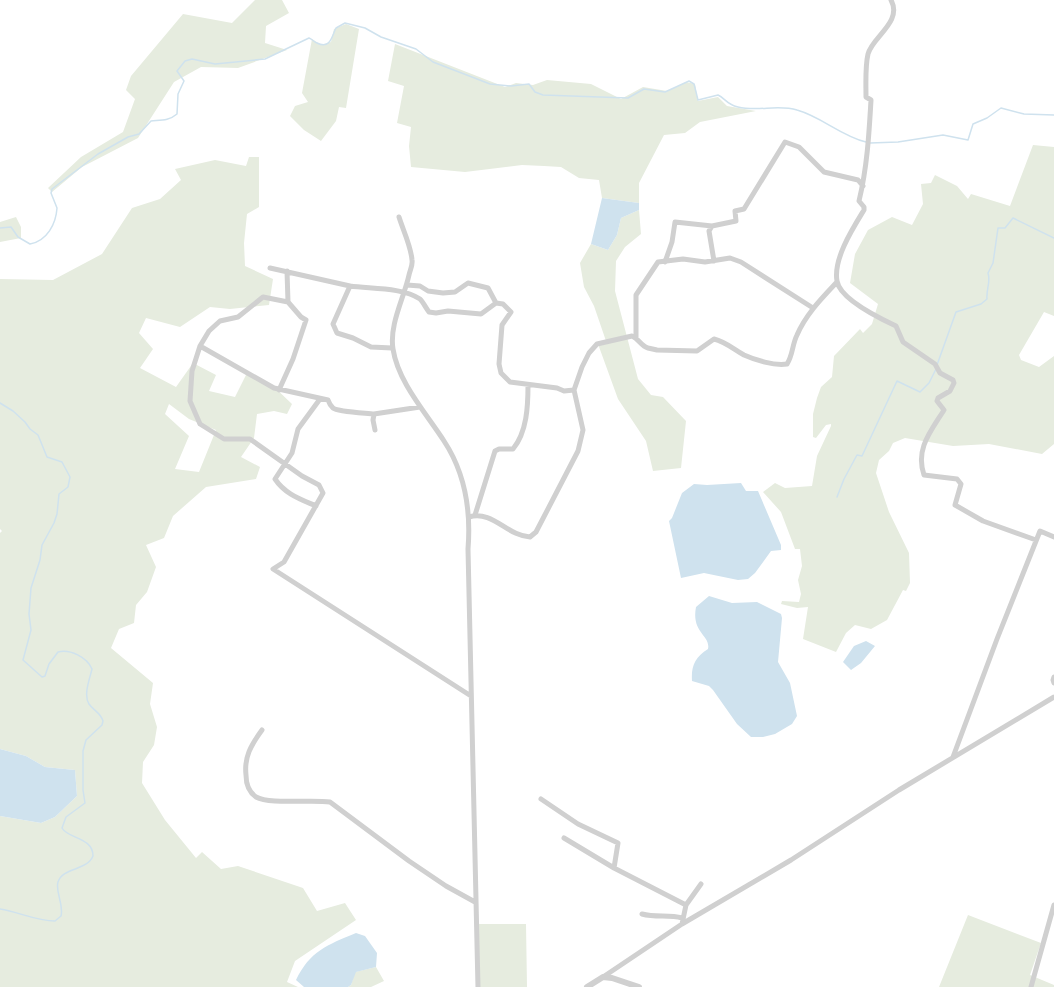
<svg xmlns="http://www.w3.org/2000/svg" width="1054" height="987" font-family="'Space Grotesk',sans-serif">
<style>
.green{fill:#e6ecdf;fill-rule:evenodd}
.water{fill:#cfe2ee}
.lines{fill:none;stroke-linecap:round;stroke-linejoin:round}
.stream{stroke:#cfe2ee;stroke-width:1.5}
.minor{stroke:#d0d0d0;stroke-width:5}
.tertiary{stroke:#d0d0d0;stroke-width:6}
</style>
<rect width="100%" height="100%" fill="#fff"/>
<path class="green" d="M 255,0 L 282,0 L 289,13 L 266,26 L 265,43 L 287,50 L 238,68 L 201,67 L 174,82 L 138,138 L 82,167 L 52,192 L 48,188 L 81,157 L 123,132 L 135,99 L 126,90 L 131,76 L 183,14 L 232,23 Z
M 346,24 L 359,29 L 346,108 L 339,107 L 336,121 L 321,141 L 304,130 L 290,116 L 295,106 L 308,102 L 302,93 L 312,39 L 321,45 L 331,42 L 334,29 Z
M 395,44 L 505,87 L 516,83 L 533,85 L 547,80 L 591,84 L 621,99 L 643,87 L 667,91 L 686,82 L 695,84 L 698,101 L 718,97 L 727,106 L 756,111 L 700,122 L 685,133 L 664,135 L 639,183 L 639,203 L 602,198 L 599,180 L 579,178 L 561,167 L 544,166 L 522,165 L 465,172 L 411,167 L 409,146 L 411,127 L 397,123 L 404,86 L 388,81 Z
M 1033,145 L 1054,147 L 1054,316 L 1044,312 L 1019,355 L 1021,360 L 1039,367 L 1054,356 L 1054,444 L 1042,454 L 989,444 L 953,446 L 905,438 L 893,443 L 889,451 L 879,460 L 876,473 L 889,512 L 909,553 L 910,583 L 906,591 L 903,590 L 887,620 L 871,629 L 855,625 L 846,633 L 836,652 L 803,639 L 808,607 L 797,608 L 781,604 L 782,601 L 799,602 L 801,594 L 798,580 L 802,566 L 800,549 L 795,549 L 781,512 L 763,492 L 775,483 L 785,488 L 812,486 L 817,456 L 831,426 L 831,424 L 826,425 L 816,438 L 813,437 L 813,414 L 817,398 L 821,387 L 832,377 L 834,356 L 860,329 L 863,333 L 872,324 L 878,304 L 850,283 L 855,254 L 868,230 L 892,217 L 912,225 L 923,204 L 921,184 L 931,183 L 935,175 L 957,186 L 968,199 L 971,194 L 1010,206 Z
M 249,157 L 259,157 L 259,207 L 247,214 L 244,243 L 245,266 L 273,279 L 269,305 L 230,309 L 210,307 L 180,327 L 146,318 L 139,333 L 153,349 L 140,368 L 176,387 L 193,363 L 216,375 L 209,391 L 235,397 L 247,373 L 271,384 L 292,404 L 287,414 L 274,411 L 257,414 L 254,438 L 241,457 L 260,467 L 256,479 L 206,487 L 173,516 L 164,538 L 146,545 L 156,567 L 147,592 L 136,605 L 134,623 L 119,629 L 111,648 L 153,683 L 150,704 L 157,727 L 154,745 L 143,762 L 142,783 L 165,820 L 196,858 L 202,852 L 221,869 L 238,866 L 303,888 L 317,911 L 345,903 L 356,920 L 295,961 L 287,982 L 298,987 L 0,987 L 0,816 L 41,823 L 55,817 L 77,796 L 75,770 L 45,767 L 26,756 L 0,749 L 0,533 L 2,531 L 0,529 L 0,279 L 53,280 L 102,254 L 132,208 L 160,199 L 181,180 L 175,169 L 215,160 L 246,166 ZM 169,404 L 189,419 L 216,430 L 199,472 L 175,469 L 189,436 L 165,414 Z
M 639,210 L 641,234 L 625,247 L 616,261 L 615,291 L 638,379 L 651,395 L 663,397 L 686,421 L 681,468 L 653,471 L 646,441 L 618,399 L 598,344 L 606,341 L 594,306 L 584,287 L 580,263 L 591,244 L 608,250 L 617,235 L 621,218 Z
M 16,217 L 21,227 L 21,238 L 0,242 L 0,222 Z
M 968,915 L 1041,943 L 1030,975 L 1054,985 L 1054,987 L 939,987 Z
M 478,924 L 526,924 L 527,987 L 479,987 Z
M 376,967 L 384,981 L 371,987 L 348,987 L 351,985 L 355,972 Z"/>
<path class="water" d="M 602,198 L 639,203 L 639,210 L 621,218 L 617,235 L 608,250 L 591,244 Z
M 741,483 L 746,491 L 758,491 L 781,545 L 781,550 L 771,551 L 755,573 L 748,579 L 738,580 L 704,573 L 681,578 L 669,521 L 672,518 L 682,493 L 694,484 L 707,485 Z
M 709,596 L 732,603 L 757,602 L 781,614 L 782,618 L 778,662 L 790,683 L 797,716 L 792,724 L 775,734 L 763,737 L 751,737 L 737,724 L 713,690 L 709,686 L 692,681 C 691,666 695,657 708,649 C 711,635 691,633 696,607 Z
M 866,641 L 875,646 L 861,663 L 851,670 L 843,662 L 854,646 Z
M 0,749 L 26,756 L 45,767 L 75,770 L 77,796 L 55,817 L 41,823 L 0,816 Z
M 356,933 L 365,936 L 377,953 L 376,967 L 356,972 L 351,985 L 348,987 L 304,987 L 296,980 C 310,951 327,945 356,933 Z"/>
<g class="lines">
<path class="stream" d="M 870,143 L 898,142 L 943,135 L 968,140 L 973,124 L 987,118 L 1001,108 L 1024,114 L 1054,115
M 0,228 L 11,227 L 18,237 L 30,244 C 47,241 56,224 57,208 L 51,193 L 52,189 L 98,154 L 128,137 L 139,134 L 151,121 C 160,120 169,121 177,114 L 178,94 L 184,81 L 177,71 L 185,61 L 192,59 L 215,64 L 265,59 L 309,38 C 312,39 314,42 317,43 C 331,50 332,35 336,28 L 345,23 L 365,28 L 381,37 L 416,49 L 433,62 L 490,84 L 511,86 L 529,84 L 535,92 L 543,95 L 628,98 L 644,89 L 665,92 L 689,81 L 694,84 L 698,100 L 718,95 C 725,98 726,104 738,107 C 758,112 778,104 797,110 C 822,117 841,136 866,142
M 937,365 L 956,312 L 981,304 L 987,299 C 986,289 991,282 988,273 L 993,263 L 998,228 L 1005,228 L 1013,218 L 1054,238
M 0,403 L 13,411 L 25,422 L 30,429 L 38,435 L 47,457 L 62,462 L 70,477 L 68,487 L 59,494 L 57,514 L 54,523 L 42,545 L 40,560 L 31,588 L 29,614 L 31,630 L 23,660 L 42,677 L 45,676 L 49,664 L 58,652 C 70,649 87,657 92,669 C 90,678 83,695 89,704 C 93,710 101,713 103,721 L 102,725 L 86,740 L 83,751 L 83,790 L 85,803 L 66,817 L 62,828 C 68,839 93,837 93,856 C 87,871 63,867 58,882 C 55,892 64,904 61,916 L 55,921 C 36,921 19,912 0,909
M 837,497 L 844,479 L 857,455 L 862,456 L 897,381 L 920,392 L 929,383 L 936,369"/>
<path class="minor" d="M 891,0 C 903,22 872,37 868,54 C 865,67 866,83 866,97 L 871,100 C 869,135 867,168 859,201 L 864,207 L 864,210 C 853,228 833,259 837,281 C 840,299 881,319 896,326 L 903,342 L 935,364 L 940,373 L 953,380 L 954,383 L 950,391 L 938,398 L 937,401 L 944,410 C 931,431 915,449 924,475 L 957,479 L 961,484 L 955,505 L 983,521 L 1036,540
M 399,217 C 403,230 411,246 412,260 C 413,265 410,270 409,275 C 404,298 389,325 393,349 C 398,382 426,413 444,441 C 465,473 471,512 468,549 L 478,987
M 714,261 L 709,231 L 712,226 L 736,221 L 735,211 L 744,209 L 785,142 L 799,147 L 824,172 L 858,180 L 863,186
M 665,262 L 672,242 L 675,222 L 712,226
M 270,268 L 350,286
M 287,271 L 288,302
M 407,285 L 420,286 L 428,291 L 443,293 L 455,292 L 468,283 L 488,288 L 496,303
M 636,338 L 636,295 L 658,262 L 683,259 L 705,262 L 730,258 L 741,262 L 813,308
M 200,346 L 274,388 L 328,400 C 329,403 331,406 333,408 C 338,412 366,413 374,414
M 392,348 L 371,347 L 353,338 L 337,333 L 333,324 L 350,286 C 370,289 402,287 420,299 C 423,302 426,308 429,312 L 436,313 L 448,311 L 481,314 L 496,303 L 503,304 L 511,312 L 502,325 L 499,364 L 501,373 L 510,382 L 557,388 L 564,391 L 574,390
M 279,390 L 293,359 L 306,320 L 301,317 L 288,302 L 263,297 L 238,317 L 220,321 L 209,331 L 200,346 L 192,371 L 190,401 L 200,424 L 224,439 L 250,439 L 302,476 L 319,485 L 323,493 L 284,562 L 273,569 L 471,696
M 375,430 L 373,420 L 374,414 L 420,407
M 316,506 C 300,499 285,494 275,479 L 292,453 L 298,429 L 320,399
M 475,515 L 495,451 L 499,449 L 513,449 C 527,432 528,406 528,385
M 469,517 C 493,510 507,536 530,537 L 536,532 L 578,451 L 583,430 L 574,390 L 582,367 L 589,353 L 597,344 L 632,336 C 639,339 641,346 648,348 L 657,350 L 697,351 L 714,339 C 726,342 733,349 744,355 C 755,360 774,366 787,364 C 793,355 792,345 797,335 C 806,314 822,298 837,282
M 1054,677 L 1053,680 L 1054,683
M 262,730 C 251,745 244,757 246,775 C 246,783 249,792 256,797 C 270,805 311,799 330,802 L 409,861 L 446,886 L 475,902
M 953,757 L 997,639 L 1040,531 L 1054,537
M 541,799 L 578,824 L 618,843 L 614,868
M 564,838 L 614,868 L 686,905 L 682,924
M 686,905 L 701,884
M 642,914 C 656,918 669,914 682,918
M 603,977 L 682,924 L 791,860 L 899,790 L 1054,697
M 1031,987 L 1054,905"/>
<path class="tertiary" d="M 587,987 L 603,977 L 612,978 L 639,987"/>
</g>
</svg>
